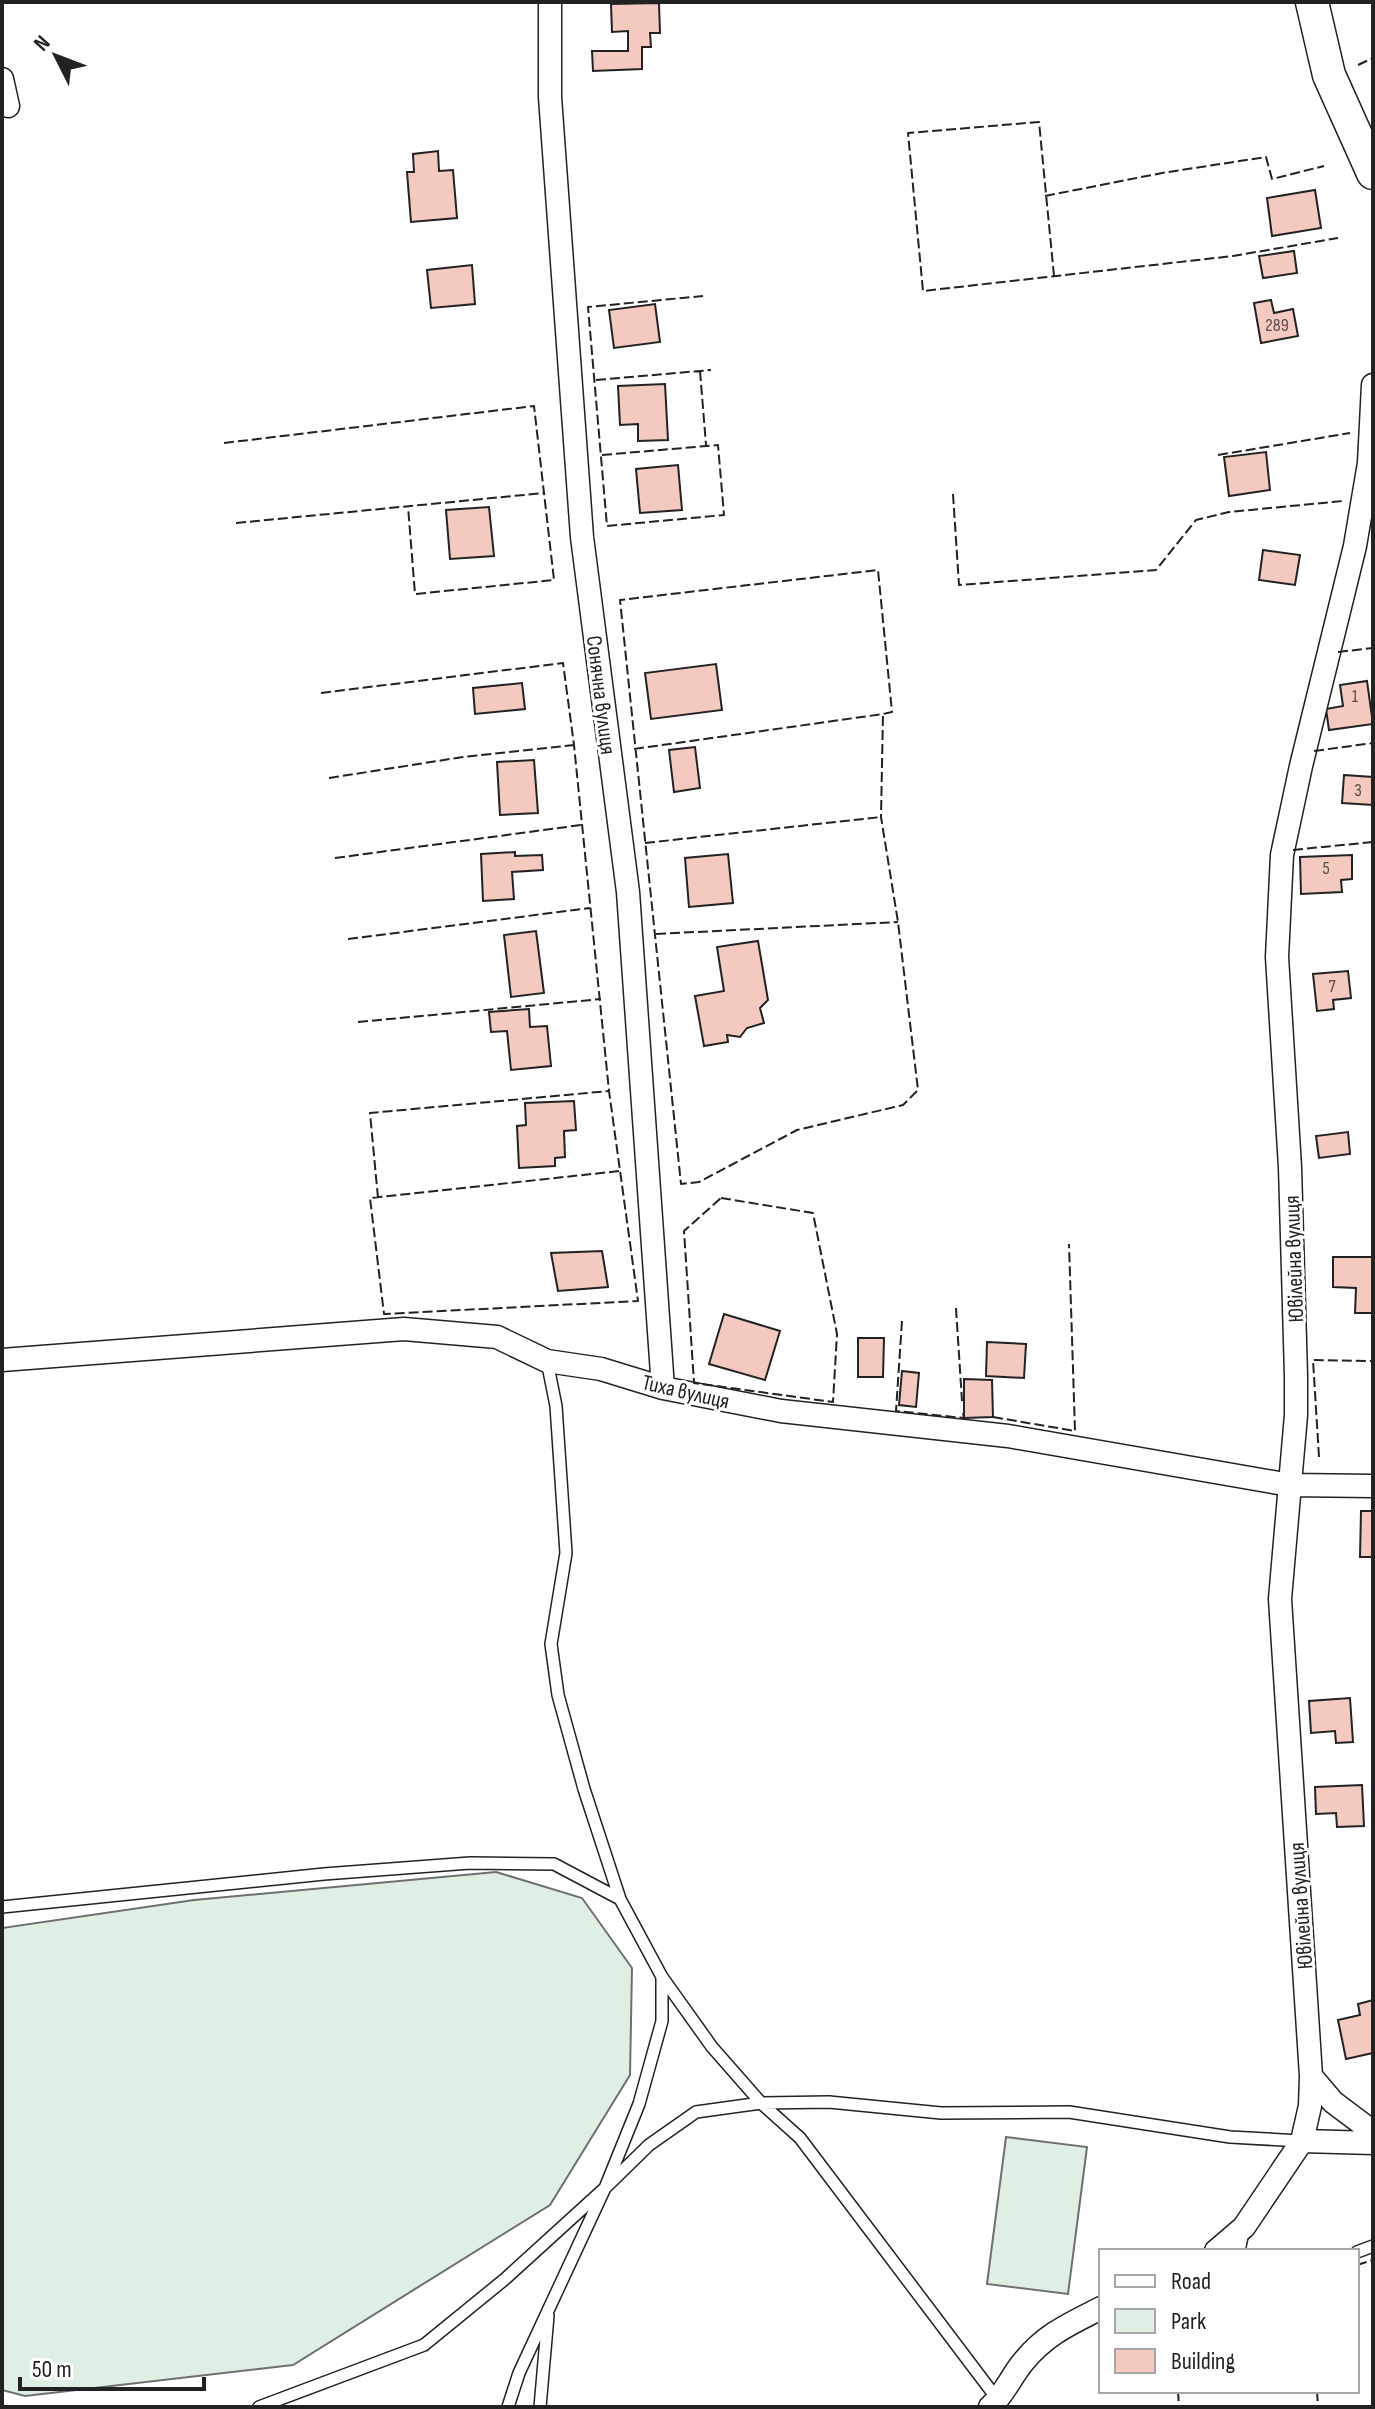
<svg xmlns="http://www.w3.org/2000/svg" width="1375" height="2409" font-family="'Sofia Sans Condensed',sans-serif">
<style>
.green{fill:#e0efe3;stroke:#6f6f6f;stroke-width:2}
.building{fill:#f3c9c0;stroke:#222;stroke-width:2}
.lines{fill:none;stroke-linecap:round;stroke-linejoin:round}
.lane-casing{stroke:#222;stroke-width:14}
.street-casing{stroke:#222;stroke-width:25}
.secondary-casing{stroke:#222;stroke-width:35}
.lane{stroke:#fff;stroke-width:11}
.street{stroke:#fff;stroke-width:22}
.secondary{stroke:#fff;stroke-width:32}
.fence{stroke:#222;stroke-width:2;stroke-dasharray:10 4;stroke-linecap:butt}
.labels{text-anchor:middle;stroke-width:6;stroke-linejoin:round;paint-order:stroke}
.number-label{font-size:18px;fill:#564c4a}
.street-label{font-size:22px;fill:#222;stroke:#fff}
</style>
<rect width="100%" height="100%" fill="#fff"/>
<path class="green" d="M 496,1872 L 582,1898 L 632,1968 L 630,2075 L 550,2205 L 293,2365 L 25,2396 L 2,2390 L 2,1928 L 194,1900 Z
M 1006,2137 L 1087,2147 L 1068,2294 L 987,2284 Z"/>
<path class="building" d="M 659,3 L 660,33 L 650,33 L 651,47 L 642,47 L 642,69 L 593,71 L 592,51 L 628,51 L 628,31 L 612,32 L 611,4 Z
M 438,151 L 439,171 L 453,170 L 457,218 L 411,222 L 407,172 L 414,172 L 413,154 Z
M 1315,190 L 1321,228 L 1272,236 L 1267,198 Z
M 1294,251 L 1297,273 L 1263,278 L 1259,256 Z
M 472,265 L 475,304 L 431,308 L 427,270 Z
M 1271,300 L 1274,313 L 1293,309 L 1298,336 L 1261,343 L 1254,303 Z
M 655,304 L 660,342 L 614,348 L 609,310 Z
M 665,384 L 668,440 L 638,441 L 638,424 L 620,425 L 618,386 Z
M 1266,452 L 1270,490 L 1229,496 L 1224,457 Z
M 678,465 L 682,510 L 640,513 L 636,469 Z
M 489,507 L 494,556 L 450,559 L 446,510 Z
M 1263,550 L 1300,555 L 1295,585 L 1259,580 Z
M 716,664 L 722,710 L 651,719 L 645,673 Z
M 1367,681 L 1373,724 L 1329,730 L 1326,709 L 1343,706 L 1340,685 Z
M 522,683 L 525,709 L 475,714 L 473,688 Z
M 695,747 L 700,788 L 674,792 L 669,750 Z
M 534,760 L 538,813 L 500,815 L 497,762 Z
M 1344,775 L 1373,777 L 1373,805 L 1342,803 Z
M 515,852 L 515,856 L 542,855 L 543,870 L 512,872 L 514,899 L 483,901 L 481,854 Z
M 728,854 L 733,903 L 689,907 L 685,858 Z
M 1352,855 L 1352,879 L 1341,880 L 1342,892 L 1301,894 L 1300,857 Z
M 536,931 L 544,993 L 511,997 L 504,935 Z
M 758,941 L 768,1000 L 760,1008 L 764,1023 L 747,1028 L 740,1037 L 727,1035 L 728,1042 L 704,1046 L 695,996 L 724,991 L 717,947 Z
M 1348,971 L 1351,998 L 1333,1000 L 1334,1009 L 1317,1011 L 1313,974 Z
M 529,1009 L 530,1027 L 547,1026 L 551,1066 L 511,1070 L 507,1031 L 491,1032 L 489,1012 Z
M 574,1101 L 576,1130 L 564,1131 L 565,1157 L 555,1158 L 555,1166 L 519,1168 L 517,1126 L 526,1125 L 525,1103 Z
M 1348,1132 L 1350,1154 L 1319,1158 L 1316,1136 Z
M 602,1251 L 608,1287 L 558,1291 L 551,1253 Z
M 1333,1257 L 1373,1257 L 1373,1313 L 1355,1313 L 1356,1288 L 1333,1287 Z
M 724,1314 L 780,1331 L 765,1380 L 709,1364 Z
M 858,1338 L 884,1338 L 883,1377 L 858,1377 Z
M 987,1342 L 1026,1344 L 1024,1378 L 986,1376 Z
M 902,1371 L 919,1373 L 916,1407 L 899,1405 Z
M 964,1379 L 992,1380 L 993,1417 L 964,1418 Z
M 1361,1511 L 1373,1511 L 1373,1557 L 1360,1557 Z
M 1350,1698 L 1353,1742 L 1336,1743 L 1335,1731 L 1311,1733 L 1309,1701 Z
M 1362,1785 L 1364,1826 L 1337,1827 L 1336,1813 L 1316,1814 L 1315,1787 Z
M 1373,2000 L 1373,2053 L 1346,2059 L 1338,2020 L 1360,2015 L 1358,2004 Z"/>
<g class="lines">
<g class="lane-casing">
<path id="lane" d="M 547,1361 L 556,1406 L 566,1553 L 551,1644 L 558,1695 L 584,1789 L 620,1899
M 2,1907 L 324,1874 L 470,1863 L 554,1864 L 620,1899 L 662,1977 L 712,2047 L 761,2103 L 800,2138 L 998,2400
M 1239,2251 L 1243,2232
M 1357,2252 L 1373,2246
M 259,2407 L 424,2345 L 505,2279 L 605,2188 L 639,2104 L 662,2021 L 662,1977
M 508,2407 L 519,2373 L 605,2188 L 649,2145 L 696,2112 L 761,2103 L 829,2102 L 941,2113 L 1069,2112 L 1230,2137 L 1301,2141
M 540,2407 L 548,2316"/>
</g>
<g class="street-casing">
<path id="street" d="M 550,2 L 550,97 L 582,537 L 628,892 L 663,1388
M 2,79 L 8,106
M 2,1360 L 404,1329 L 497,1337 L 547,1361 L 601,1369 L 663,1388 L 781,1411 L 1008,1436 L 1290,1485 L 1373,1486
M 1311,2076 L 1333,2102 L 1373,2132
M 1302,2141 L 1373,2143
M 1216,2251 L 1244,2227 L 1302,2141 L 1310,2106 L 1311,2076 L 1280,1599 L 1296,1415 L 1296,1376 L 1290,1167 L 1277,957 L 1282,855 L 1301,766 L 1355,546 L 1369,463 L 1373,385
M 990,2407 C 1005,2394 1011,2376 1024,2361 C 1046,2334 1070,2324 1101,2308"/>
</g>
<g class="secondary-casing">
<path id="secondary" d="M 1312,2 L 1329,75 L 1373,173"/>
</g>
<use href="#lane" class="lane"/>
<use href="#street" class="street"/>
<use href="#secondary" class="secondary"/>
<path class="fence" d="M 1358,65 L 1373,58
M 1045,196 L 1162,173 L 1266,157 L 1272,179 L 1324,166
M 1054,276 L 1039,122 L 908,133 L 923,291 L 1233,256 L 1338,238
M 700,371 L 706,445
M 596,380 L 711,370
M 224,443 L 534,406 L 554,580 L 415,594 L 408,506
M 602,455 L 718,445 L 724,515 L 607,526 L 588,307 L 703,296
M 1218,455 L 1350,433
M 953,494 L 959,585 L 1156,570 L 1196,520 L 1229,512 L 1343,501
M 236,523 L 544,493
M 1338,652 L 1373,648
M 321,693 L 563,663 L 574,745 L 609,1091 L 638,1301 L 384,1314 L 370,1198 L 620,1171
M 634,749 L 883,714 L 892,712 L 878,570 L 620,600 L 681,1184 L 699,1182 L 797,1130 L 903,1105 L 918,1090 L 898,922 L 881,817 L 883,714
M 1314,751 L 1373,743
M 329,778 L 463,757 L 574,745
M 645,843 L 881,817
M 1293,850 L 1373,842
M 335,858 L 581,825
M 656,934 L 898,922
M 348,939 L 590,908
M 358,1022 L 601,999
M 378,1198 L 370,1113 L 609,1091
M 721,1198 L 813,1213 L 837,1334 L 833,1402 L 694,1383 L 684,1231 Z
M 956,1308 L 962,1401
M 902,1321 L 896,1411 L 964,1418 L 963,1413
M 993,1417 L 1075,1431 L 1069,1244
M 1319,1457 L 1313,1360 L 1373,1361
M 1357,2265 L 1373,2260
M 1178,2391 L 1179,2407
M 1317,2391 L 1318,2407"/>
</g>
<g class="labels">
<g class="number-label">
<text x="1277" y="331">289</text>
<text x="1355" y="702">1</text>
<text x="1358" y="796">3</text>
<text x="1326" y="874">5</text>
<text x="1332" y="992">7</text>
</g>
<g class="street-label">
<text transform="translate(602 695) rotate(83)" y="8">Сонячна вулиця</text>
<text transform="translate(1293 1259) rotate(-92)" y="8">Ювілейна вулиця</text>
<text transform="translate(686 1391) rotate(13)" y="8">Тиха вулиця</text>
<text transform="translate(1300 1906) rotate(-94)" y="8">Ювілейна вулиця</text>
</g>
</g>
<rect width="1375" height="2409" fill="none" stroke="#222222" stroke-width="8"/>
<rect x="1099" y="2249" width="260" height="144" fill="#ffffff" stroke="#a7a7a7" stroke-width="2"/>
<rect x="1115" y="2275" width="40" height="12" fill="#ffffff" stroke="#a7a7a7" stroke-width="2"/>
<text x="1171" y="2289" font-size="24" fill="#222222">Road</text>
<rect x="1115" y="2309" width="40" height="24" fill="#e0efe3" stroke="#a7a7a7" stroke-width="2"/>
<text x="1171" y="2329" font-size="24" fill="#222222">Park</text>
<rect x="1115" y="2349" width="40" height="24" fill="#f3c9c0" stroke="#a7a7a7" stroke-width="2"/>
<text x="1171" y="2369" font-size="24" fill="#222222">Building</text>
<g transform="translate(56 56) rotate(312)" stroke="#ffffff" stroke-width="6" paint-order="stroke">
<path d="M0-6L14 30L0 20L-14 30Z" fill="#222222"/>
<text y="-12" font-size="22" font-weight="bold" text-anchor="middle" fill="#222222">N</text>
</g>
<path d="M20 2377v12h184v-12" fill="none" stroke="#222222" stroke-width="4"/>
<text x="32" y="2377" font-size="24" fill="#222222" stroke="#ffffff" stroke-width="6" paint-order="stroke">50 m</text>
</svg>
